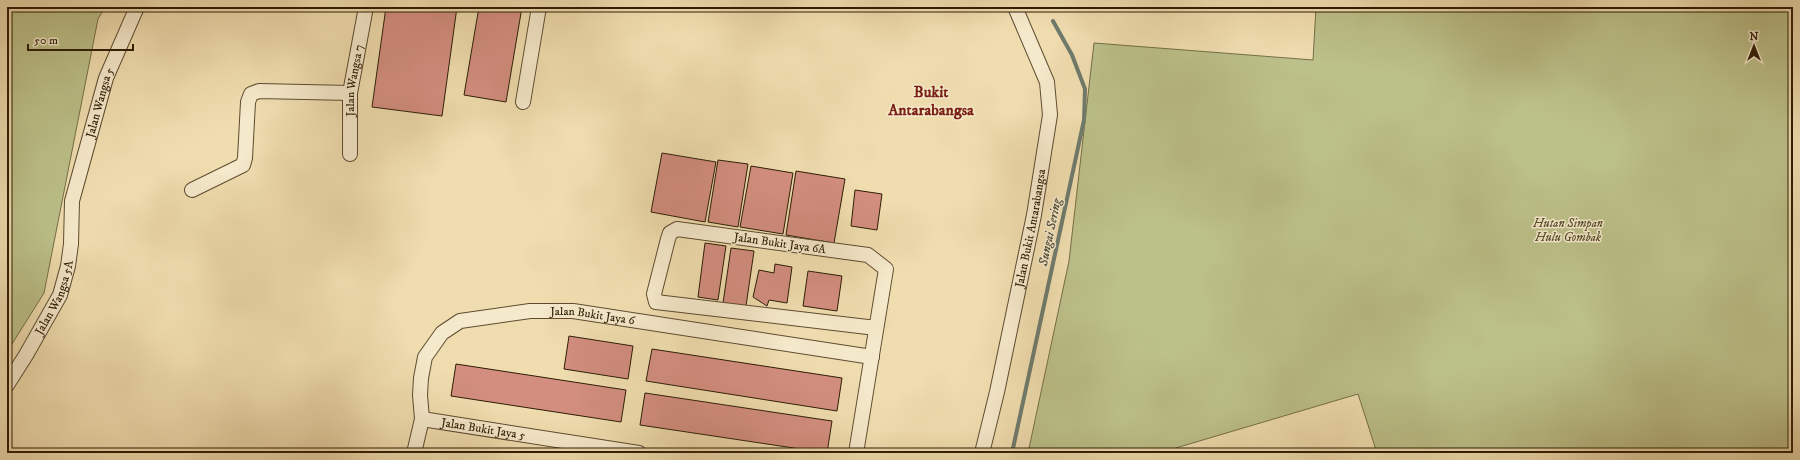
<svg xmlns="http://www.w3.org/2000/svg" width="1800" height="460" font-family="'IM FELL DW Pica',serif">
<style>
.green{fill:#bcc089;stroke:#746e47}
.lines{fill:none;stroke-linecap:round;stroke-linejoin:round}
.stream{stroke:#6f7b6c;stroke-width:4}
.building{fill:#d38e7f;stroke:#2d1c05}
.minor-casing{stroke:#5e4c30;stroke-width:16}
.minor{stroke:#f5e9cb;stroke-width:14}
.labels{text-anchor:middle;stroke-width:3;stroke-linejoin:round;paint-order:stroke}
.street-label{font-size:12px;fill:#2d1c05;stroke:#f5e9cb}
.park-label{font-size:12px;font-style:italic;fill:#584d2d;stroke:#f5e9cb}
.water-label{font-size:13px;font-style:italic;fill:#4e4c38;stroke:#f5e9cb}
.district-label{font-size:16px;font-weight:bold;fill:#7a1f14;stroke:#f5e9cb}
</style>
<rect width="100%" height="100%" fill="#f0ddaf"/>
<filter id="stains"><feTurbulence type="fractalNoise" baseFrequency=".005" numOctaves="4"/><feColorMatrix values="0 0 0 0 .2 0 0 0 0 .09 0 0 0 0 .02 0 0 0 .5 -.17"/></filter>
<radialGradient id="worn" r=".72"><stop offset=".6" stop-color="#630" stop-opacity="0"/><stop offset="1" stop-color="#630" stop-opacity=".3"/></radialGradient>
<path class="green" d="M 7,7 L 105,7 L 98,19 L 44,293 L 7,352 Z
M 1316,7 L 1793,7 L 1793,453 L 1377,453 L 1358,394 L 1159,453 L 1028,453 L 1069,261 L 1094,43 L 1313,60 Z"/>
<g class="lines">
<path class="stream" d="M 1012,453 L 1084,120 L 1085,89 L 1072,55 L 1053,21"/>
</g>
<path class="building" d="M 386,7 L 457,7 L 442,116 L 372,107 Z
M 479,7 L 522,7 L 506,102 L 464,95 Z
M 662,153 L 716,162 L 705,222 L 651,212 Z
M 718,160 L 748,164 L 738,227 L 708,222 Z
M 751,166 L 793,173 L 783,234 L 740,227 Z
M 796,171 L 845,179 L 834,243 L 786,235 Z
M 855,190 L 882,194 L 877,230 L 851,226 Z
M 705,243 L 726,246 L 718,300 L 698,297 Z
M 731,248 L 754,251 L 746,306 L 723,303 Z
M 775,264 L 792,267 L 787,303 L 769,300 L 767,306 L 753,297 L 759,270 L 774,273 Z
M 808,271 L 842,276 L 837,311 L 803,306 Z
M 569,336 L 633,346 L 628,379 L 564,369 Z
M 652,349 L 842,378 L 837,411 L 646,381 Z
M 456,364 L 626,390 L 621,422 L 451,396 Z
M 645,393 L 832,421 L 827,453 L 640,425 Z
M 426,451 L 442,453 L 426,453 Z"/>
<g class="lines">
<g class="minor-casing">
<g id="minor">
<path d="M 523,102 L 539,7"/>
<path id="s1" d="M 350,154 L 350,93 L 366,7"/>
<path d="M 192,190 L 243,165 L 245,158 L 248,102 L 251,94 L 259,91 L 350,93"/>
<path id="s2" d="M 7,385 L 26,355 L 60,295 L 68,266 L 71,244 L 72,201 L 106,78 L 137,7"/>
<path id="s3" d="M 422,419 L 639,453"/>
<path id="s4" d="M 414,453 L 422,419 L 420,395 L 421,378 L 425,357 L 442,333 L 460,321 L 530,311 L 573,311 L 872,357"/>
<path d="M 856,453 L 886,269 L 868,255 L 677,229 L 670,233 L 668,239 L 654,294 L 656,302 L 876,328"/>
<path id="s5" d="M 982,453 L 997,392 L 1034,215 L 1050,115 L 1047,82 L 1015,7"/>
</g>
</g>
<use href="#minor" class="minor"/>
</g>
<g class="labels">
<g class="street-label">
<text dy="4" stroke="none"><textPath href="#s1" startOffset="74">Jalan Wangsa 7</textPath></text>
<text dy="4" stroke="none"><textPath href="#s2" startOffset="302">Jalan Wangsa 5</textPath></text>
<text dy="4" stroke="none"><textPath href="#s5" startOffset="230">Jalan Bukit Antarabangsa</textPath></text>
<text transform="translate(780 243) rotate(8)" y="4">Jalan Bukit Jaya 6A</text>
<text dy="4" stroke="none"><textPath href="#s2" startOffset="100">Jalan Wangsa 5A</textPath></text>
<text dy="4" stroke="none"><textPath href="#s4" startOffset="282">Jalan Bukit Jaya 6</textPath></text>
<text dy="4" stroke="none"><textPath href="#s3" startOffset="62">Jalan Bukit Jaya 5</textPath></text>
</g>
<g class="park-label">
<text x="1568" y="227">Hutan Simpan<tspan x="1568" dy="14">Hulu Gombak</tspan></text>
</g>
<g class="water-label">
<text transform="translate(1049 232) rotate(-78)" y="5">Sungai Sering</text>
</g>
<g class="district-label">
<text x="931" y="97">Bukit<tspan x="931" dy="18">Antarabangsa</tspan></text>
</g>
</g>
<rect width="1800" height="460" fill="none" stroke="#f0ddaf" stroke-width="24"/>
<rect x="8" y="8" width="1784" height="444" fill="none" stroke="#2d1c05" stroke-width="2"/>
<rect x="12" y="12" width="1776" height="436" fill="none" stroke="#2d1c05"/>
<g transform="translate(1754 46)" stroke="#f5e9cb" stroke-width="3" paint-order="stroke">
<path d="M0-3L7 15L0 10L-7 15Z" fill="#2d1c05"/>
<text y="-6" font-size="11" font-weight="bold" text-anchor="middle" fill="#2d1c05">N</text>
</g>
<path d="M28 44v6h105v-6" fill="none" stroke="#2d1c05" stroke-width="2"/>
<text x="34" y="44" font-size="12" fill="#2d1c05" stroke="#f5e9cb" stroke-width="3" paint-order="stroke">50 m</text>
<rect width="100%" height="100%" filter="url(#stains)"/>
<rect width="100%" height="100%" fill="url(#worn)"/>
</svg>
